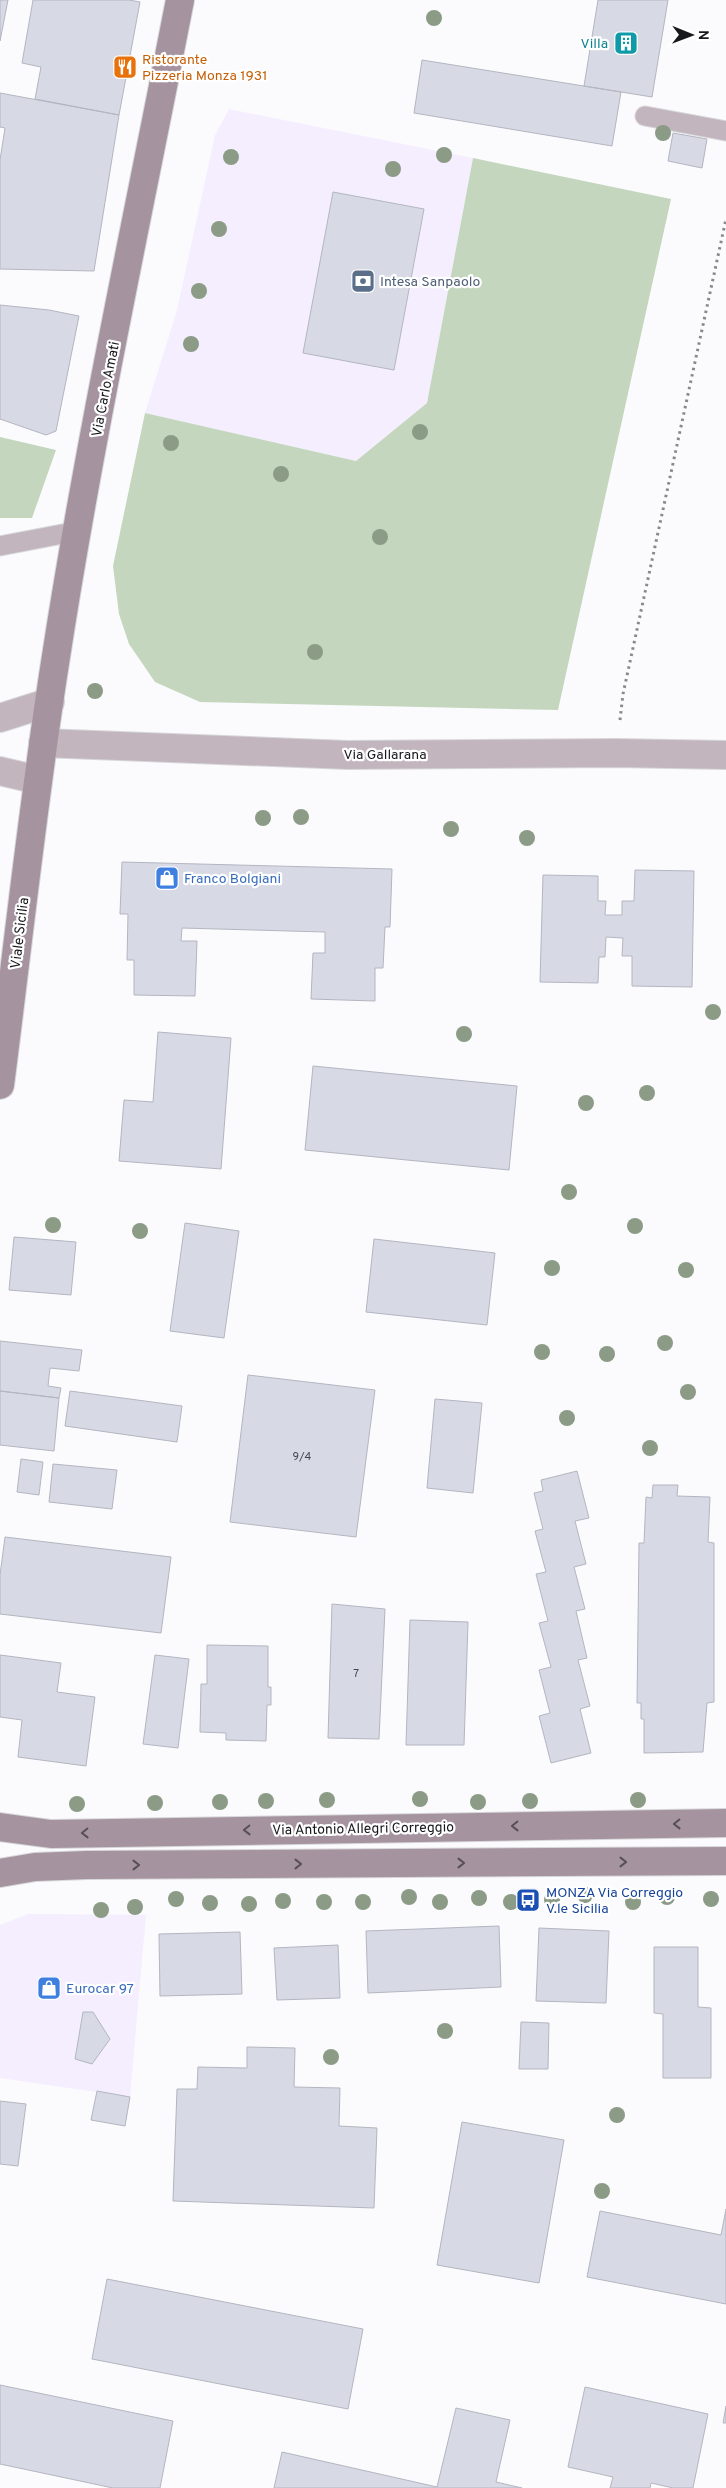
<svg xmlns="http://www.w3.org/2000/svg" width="726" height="2488" font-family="Overpass,sans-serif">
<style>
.commercial{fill:#f5eeff}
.green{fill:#c4d7be}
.building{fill:#d7d9e4;stroke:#b3b6c0}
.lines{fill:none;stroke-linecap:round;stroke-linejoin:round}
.lane-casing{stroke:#d7d7d9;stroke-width:21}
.street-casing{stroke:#d7d7d9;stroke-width:30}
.secondary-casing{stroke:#d7d7d9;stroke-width:30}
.path{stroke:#88898b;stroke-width:3;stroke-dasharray:2.5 4;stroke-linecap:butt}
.lane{stroke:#c2b5be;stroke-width:19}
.street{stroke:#c2b5be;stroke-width:28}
.secondary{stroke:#a593a0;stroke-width:28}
.tree{fill:#8b9b86}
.oneway{stroke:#574f57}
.labels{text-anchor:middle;stroke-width:4.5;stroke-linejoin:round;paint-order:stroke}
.number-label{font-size:11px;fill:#47484d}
.culture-label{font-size:14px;fill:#0d838f;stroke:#fff;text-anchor:end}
.food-label{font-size:14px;fill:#c56008;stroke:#fff;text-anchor:start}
.service-label{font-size:14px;fill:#4e5e75;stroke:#fff;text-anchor:start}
.street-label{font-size:14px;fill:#17181b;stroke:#fff}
.shop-label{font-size:14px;fill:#366cbe;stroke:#fff;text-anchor:start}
.transit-label{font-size:14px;fill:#164399;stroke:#fff;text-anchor:start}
</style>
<rect width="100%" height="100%" fill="#fbfbfd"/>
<path class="commercial" d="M 229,109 L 473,158 L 427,403 L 356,461 L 145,413 L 177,310 L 215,135 Z
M 28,1914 L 146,1915 L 130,2097 L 0,2078 L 0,1925 Z"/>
<path class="green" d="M 473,158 L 671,199 L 558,710 L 200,702 L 155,682 L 129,644 L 119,614 L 113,566 L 145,413 L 356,461 L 427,403 Z
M 0,437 L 56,450 L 32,518 L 0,518 Z"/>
<path class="building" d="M 0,0 L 8,0 L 0,41 Z
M 33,0 L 129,0 L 140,2 L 119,115 L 35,99 L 41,67 L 22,63 Z
M 598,0 L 668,0 L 652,97 L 584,86 Z
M 422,60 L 621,92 L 612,146 L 414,113 Z
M 0,93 L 119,115 L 94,271 L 0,269 L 0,160 L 5,128 L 0,127 Z
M 673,133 L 707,139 L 702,168 L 668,161 Z
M 333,192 L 424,209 L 394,370 L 303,353 Z
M 0,305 L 49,310 L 79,316 L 56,431 L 46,435 L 0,419 Z
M 122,862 L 392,869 L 390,927 L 385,927 L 383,968 L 375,968 L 375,1001 L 311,999 L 313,953 L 325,953 L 325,932 L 182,928 L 181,941 L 197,941 L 195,996 L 134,995 L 134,960 L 127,960 L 128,914 L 120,914 Z
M 635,870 L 694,871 L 692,987 L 632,986 L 632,956 L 622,956 L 623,938 L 606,937 L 605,957 L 599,957 L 598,983 L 540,982 L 543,875 L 598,876 L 598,901 L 606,901 L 605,915 L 622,915 L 622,901 L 634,901 Z
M 158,1032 L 231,1038 L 221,1169 L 119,1161 L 124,1100 L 153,1102 Z
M 313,1066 L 517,1086 L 509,1170 L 305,1150 Z
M 185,1223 L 239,1231 L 224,1338 L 170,1331 Z
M 14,1237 L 76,1242 L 71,1295 L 9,1290 Z
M 374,1239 L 495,1253 L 487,1325 L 366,1312 Z
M 0,1341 L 82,1350 L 79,1371 L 50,1368 L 48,1386 L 61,1388 L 59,1398 L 0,1391 Z
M 248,1375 L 375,1390 L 356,1537 L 230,1522 Z
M 0,1391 L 59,1398 L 54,1451 L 0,1445 Z
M 70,1391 L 182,1406 L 177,1442 L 65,1426 Z
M 435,1399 L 482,1403 L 473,1493 L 427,1488 Z
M 21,1459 L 43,1462 L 39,1495 L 17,1492 Z
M 53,1464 L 117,1470 L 112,1509 L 49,1502 Z
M 577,1471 L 589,1518 L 575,1521 L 586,1564 L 574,1567 L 585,1609 L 576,1611 L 587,1658 L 578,1660 L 590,1706 L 580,1709 L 591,1753 L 551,1763 L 539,1716 L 550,1713 L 539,1670 L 551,1667 L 539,1623 L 548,1621 L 536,1574 L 546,1572 L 535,1531 L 543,1529 L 534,1493 L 543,1491 L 541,1480 Z
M 653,1485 L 678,1485 L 677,1496 L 710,1497 L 708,1542 L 714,1543 L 714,1702 L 707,1703 L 703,1752 L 644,1753 L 644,1719 L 641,1719 L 641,1703 L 637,1703 L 639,1543 L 644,1543 L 646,1497 L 652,1498 Z
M 5,1537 L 171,1557 L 161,1633 L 0,1614 L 0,1575 Z
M 332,1604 L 385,1609 L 379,1739 L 328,1738 Z
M 410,1620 L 468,1622 L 464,1745 L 406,1745 Z
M 207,1645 L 268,1646 L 268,1687 L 271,1687 L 271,1705 L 267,1705 L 266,1741 L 226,1740 L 226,1733 L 200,1732 L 201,1684 L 207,1684 Z
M 0,1655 L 61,1663 L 57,1692 L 95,1697 L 86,1766 L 18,1757 L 22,1720 L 0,1717 Z
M 155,1655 L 189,1659 L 178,1748 L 143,1744 Z
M 499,1926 L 501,1987 L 368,1993 L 366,1931 Z
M 539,1928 L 609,1931 L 606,2003 L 536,2001 Z
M 240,1932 L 242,1994 L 160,1996 L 159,1934 Z
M 338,1945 L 340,1998 L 277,2000 L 274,1948 Z
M 654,1947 L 698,1947 L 698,2007 L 711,2008 L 711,2078 L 663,2078 L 663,2014 L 654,2013 Z
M 83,2012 L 93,2012 L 110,2039 L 92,2064 L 75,2059 Z
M 521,2022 L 549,2023 L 548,2069 L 519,2069 Z
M 247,2047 L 295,2048 L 294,2087 L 340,2088 L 339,2126 L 377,2128 L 374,2208 L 173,2201 L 177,2089 L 197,2089 L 198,2067 L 247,2068 Z
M 97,2091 L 130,2097 L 125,2126 L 91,2120 Z
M 0,2101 L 26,2104 L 18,2166 L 0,2164 Z
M 462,2122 L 564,2140 L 539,2283 L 437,2265 Z
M 726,2209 L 726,2304 L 587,2277 L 600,2211 L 721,2235 Z
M 107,2279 L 363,2329 L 348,2409 L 92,2359 Z
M 0,2385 L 173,2421 L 160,2488 L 113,2488 L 0,2464 Z
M 585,2387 L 708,2414 L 693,2488 L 673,2488 L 651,2483 L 650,2488 L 610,2488 L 613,2477 L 568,2467 Z
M 726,2406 L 726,2423 L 723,2423 Z
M 456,2408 L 510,2420 L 496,2482 L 522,2488 L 274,2488 L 282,2452 L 437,2487 Z"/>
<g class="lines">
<g class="lane-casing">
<path id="lane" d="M 645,116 L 726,131
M 0,546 L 78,531"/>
</g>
<g class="street-casing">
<path id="street" d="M 0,718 L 50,702
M 43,743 L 348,755 L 616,753 L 726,755
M 0,771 L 38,780"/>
</g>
<g class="secondary-casing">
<path id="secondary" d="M 0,1085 C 18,945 33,803 55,663 C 89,441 137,221 180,0
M 0,1827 L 51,1834 L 726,1823
M 0,1873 L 35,1867 L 87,1865 L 726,1861"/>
</g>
<path class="path" d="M 620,720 L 623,694 L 726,219"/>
<use href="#lane" class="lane"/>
<use href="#street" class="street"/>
<use href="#secondary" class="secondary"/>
</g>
<g class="tree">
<circle cx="434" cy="18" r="8"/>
<circle cx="663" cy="133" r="8"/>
<circle cx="444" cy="155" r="8"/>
<circle cx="231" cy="157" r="8"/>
<circle cx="393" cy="169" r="8"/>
<circle cx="219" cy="229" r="8"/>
<circle cx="199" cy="291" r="8"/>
<circle cx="191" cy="344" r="8"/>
<circle cx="420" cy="432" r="8"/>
<circle cx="171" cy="443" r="8"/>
<circle cx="281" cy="474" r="8"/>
<circle cx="380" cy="537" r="8"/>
<circle cx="315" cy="652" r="8"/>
<circle cx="95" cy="691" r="8"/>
<circle cx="301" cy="817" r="8"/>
<circle cx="263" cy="818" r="8"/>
<circle cx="451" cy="829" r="8"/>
<circle cx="527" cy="838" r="8"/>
<circle cx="713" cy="1012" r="8"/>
<circle cx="464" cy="1034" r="8"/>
<circle cx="647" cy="1093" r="8"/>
<circle cx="586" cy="1103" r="8"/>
<circle cx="569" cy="1192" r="8"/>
<circle cx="53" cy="1225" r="8"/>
<circle cx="635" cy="1226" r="8"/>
<circle cx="140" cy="1231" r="8"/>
<circle cx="552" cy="1268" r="8"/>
<circle cx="686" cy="1270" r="8"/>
<circle cx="665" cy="1343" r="8"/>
<circle cx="542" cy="1352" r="8"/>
<circle cx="607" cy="1354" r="8"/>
<circle cx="688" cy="1392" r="8"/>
<circle cx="567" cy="1418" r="8"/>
<circle cx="650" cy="1448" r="8"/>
<circle cx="420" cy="1799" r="8"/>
<circle cx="327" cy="1800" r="8"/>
<circle cx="638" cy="1800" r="8"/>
<circle cx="266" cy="1801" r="8"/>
<circle cx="530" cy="1801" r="8"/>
<circle cx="220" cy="1802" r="8"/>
<circle cx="478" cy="1802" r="8"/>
<circle cx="155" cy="1803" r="8"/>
<circle cx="77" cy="1804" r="8"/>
<circle cx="585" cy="1895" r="8"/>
<circle cx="409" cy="1897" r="8"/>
<circle cx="667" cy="1897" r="8"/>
<circle cx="479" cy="1898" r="8"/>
<circle cx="176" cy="1899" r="8"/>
<circle cx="711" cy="1899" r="8"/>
<circle cx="552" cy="1900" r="8"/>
<circle cx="283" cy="1901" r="8"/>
<circle cx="324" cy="1902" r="8"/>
<circle cx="363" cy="1902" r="8"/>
<circle cx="440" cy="1902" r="8"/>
<circle cx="511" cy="1902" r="8"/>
<circle cx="633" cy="1902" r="8"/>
<circle cx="210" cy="1903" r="8"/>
<circle cx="249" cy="1904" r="8"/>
<circle cx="135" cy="1907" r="8"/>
<circle cx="101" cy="1910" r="8"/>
<circle cx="445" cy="2031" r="8"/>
<circle cx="331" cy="2057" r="8"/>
<circle cx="617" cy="2115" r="8"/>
<circle cx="602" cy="2191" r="8"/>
</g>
<defs><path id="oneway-chevron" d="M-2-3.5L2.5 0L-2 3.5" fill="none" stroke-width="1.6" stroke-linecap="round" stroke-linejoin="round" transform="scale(1.25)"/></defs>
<g class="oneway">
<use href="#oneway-chevron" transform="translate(677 1824) rotate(179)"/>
<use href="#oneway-chevron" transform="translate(515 1826) rotate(179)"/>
<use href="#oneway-chevron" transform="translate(247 1830) rotate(179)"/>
<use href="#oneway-chevron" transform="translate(85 1833) rotate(179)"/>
<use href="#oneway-chevron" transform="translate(623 1862)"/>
<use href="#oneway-chevron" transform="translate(461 1863)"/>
<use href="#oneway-chevron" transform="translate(298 1864)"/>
<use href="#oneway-chevron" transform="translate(136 1865)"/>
</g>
<defs>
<g id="building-square" transform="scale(1.25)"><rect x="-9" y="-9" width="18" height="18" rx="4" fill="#0f9aa8" stroke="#fff"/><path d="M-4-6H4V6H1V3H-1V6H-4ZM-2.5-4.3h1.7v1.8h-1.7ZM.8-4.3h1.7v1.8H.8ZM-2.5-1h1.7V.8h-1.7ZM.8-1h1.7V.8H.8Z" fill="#fff"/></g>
<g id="restaurant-square" transform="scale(1.25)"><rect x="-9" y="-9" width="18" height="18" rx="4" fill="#e8710a" stroke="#fff"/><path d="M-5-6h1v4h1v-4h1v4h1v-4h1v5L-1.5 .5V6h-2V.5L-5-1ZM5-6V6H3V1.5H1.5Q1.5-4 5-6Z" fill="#fff"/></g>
<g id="bank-square" transform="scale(1.25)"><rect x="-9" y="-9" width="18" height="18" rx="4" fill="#5c6f8a" stroke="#fff"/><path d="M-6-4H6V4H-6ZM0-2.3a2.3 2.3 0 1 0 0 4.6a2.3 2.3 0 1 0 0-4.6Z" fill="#fff"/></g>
<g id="shop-square" transform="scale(1.25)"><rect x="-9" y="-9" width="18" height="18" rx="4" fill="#3f7fe0" stroke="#fff"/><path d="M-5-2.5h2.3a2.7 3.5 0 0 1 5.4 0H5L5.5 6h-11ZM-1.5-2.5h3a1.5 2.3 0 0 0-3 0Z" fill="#fff"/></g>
<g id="bus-square" transform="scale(1.25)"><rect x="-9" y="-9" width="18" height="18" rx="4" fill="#1a4fb4" stroke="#fff"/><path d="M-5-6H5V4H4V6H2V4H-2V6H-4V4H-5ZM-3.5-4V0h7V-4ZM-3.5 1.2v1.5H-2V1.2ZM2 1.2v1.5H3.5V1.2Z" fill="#fff"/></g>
</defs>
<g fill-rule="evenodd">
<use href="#building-square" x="626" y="43"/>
<use href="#restaurant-square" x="125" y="67"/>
<use href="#bank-square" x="363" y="281"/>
<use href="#shop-square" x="167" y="878"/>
<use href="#bus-square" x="528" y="1900"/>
<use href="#shop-square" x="49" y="1988"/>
</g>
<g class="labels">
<g class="number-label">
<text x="302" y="1460">9/4</text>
<text x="356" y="1677">7</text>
</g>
<g class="culture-label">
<text x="608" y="48">Villa</text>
</g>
<g class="food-label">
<text x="142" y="64">Ristorante<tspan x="142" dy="16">Pizzeria Monza 1931</tspan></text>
</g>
<g class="service-label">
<text x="380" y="286">Intesa Sanpaolo</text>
</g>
<g class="street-label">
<text transform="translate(105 389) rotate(-79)" y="5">Via Carlo Amati</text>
<text x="385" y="759">Via Gallarana</text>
<text transform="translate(19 933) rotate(-83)" y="5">Viale Sicilia</text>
<text transform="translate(363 1828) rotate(-1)" y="5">Via Antonio Allegri Correggio</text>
</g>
<g class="shop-label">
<text x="184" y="883">Franco Bolgiani</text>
<text x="66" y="1993">Eurocar 97</text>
</g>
<g class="transit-label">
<text x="546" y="1897">MONZA Via Correggio<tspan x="546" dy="16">V.le Sicilia</tspan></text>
</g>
</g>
<g transform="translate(691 35) rotate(91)" stroke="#ffffff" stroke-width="4" paint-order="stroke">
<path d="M0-4L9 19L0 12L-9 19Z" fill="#17181b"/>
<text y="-8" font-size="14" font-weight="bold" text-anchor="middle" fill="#17181b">N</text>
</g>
</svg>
